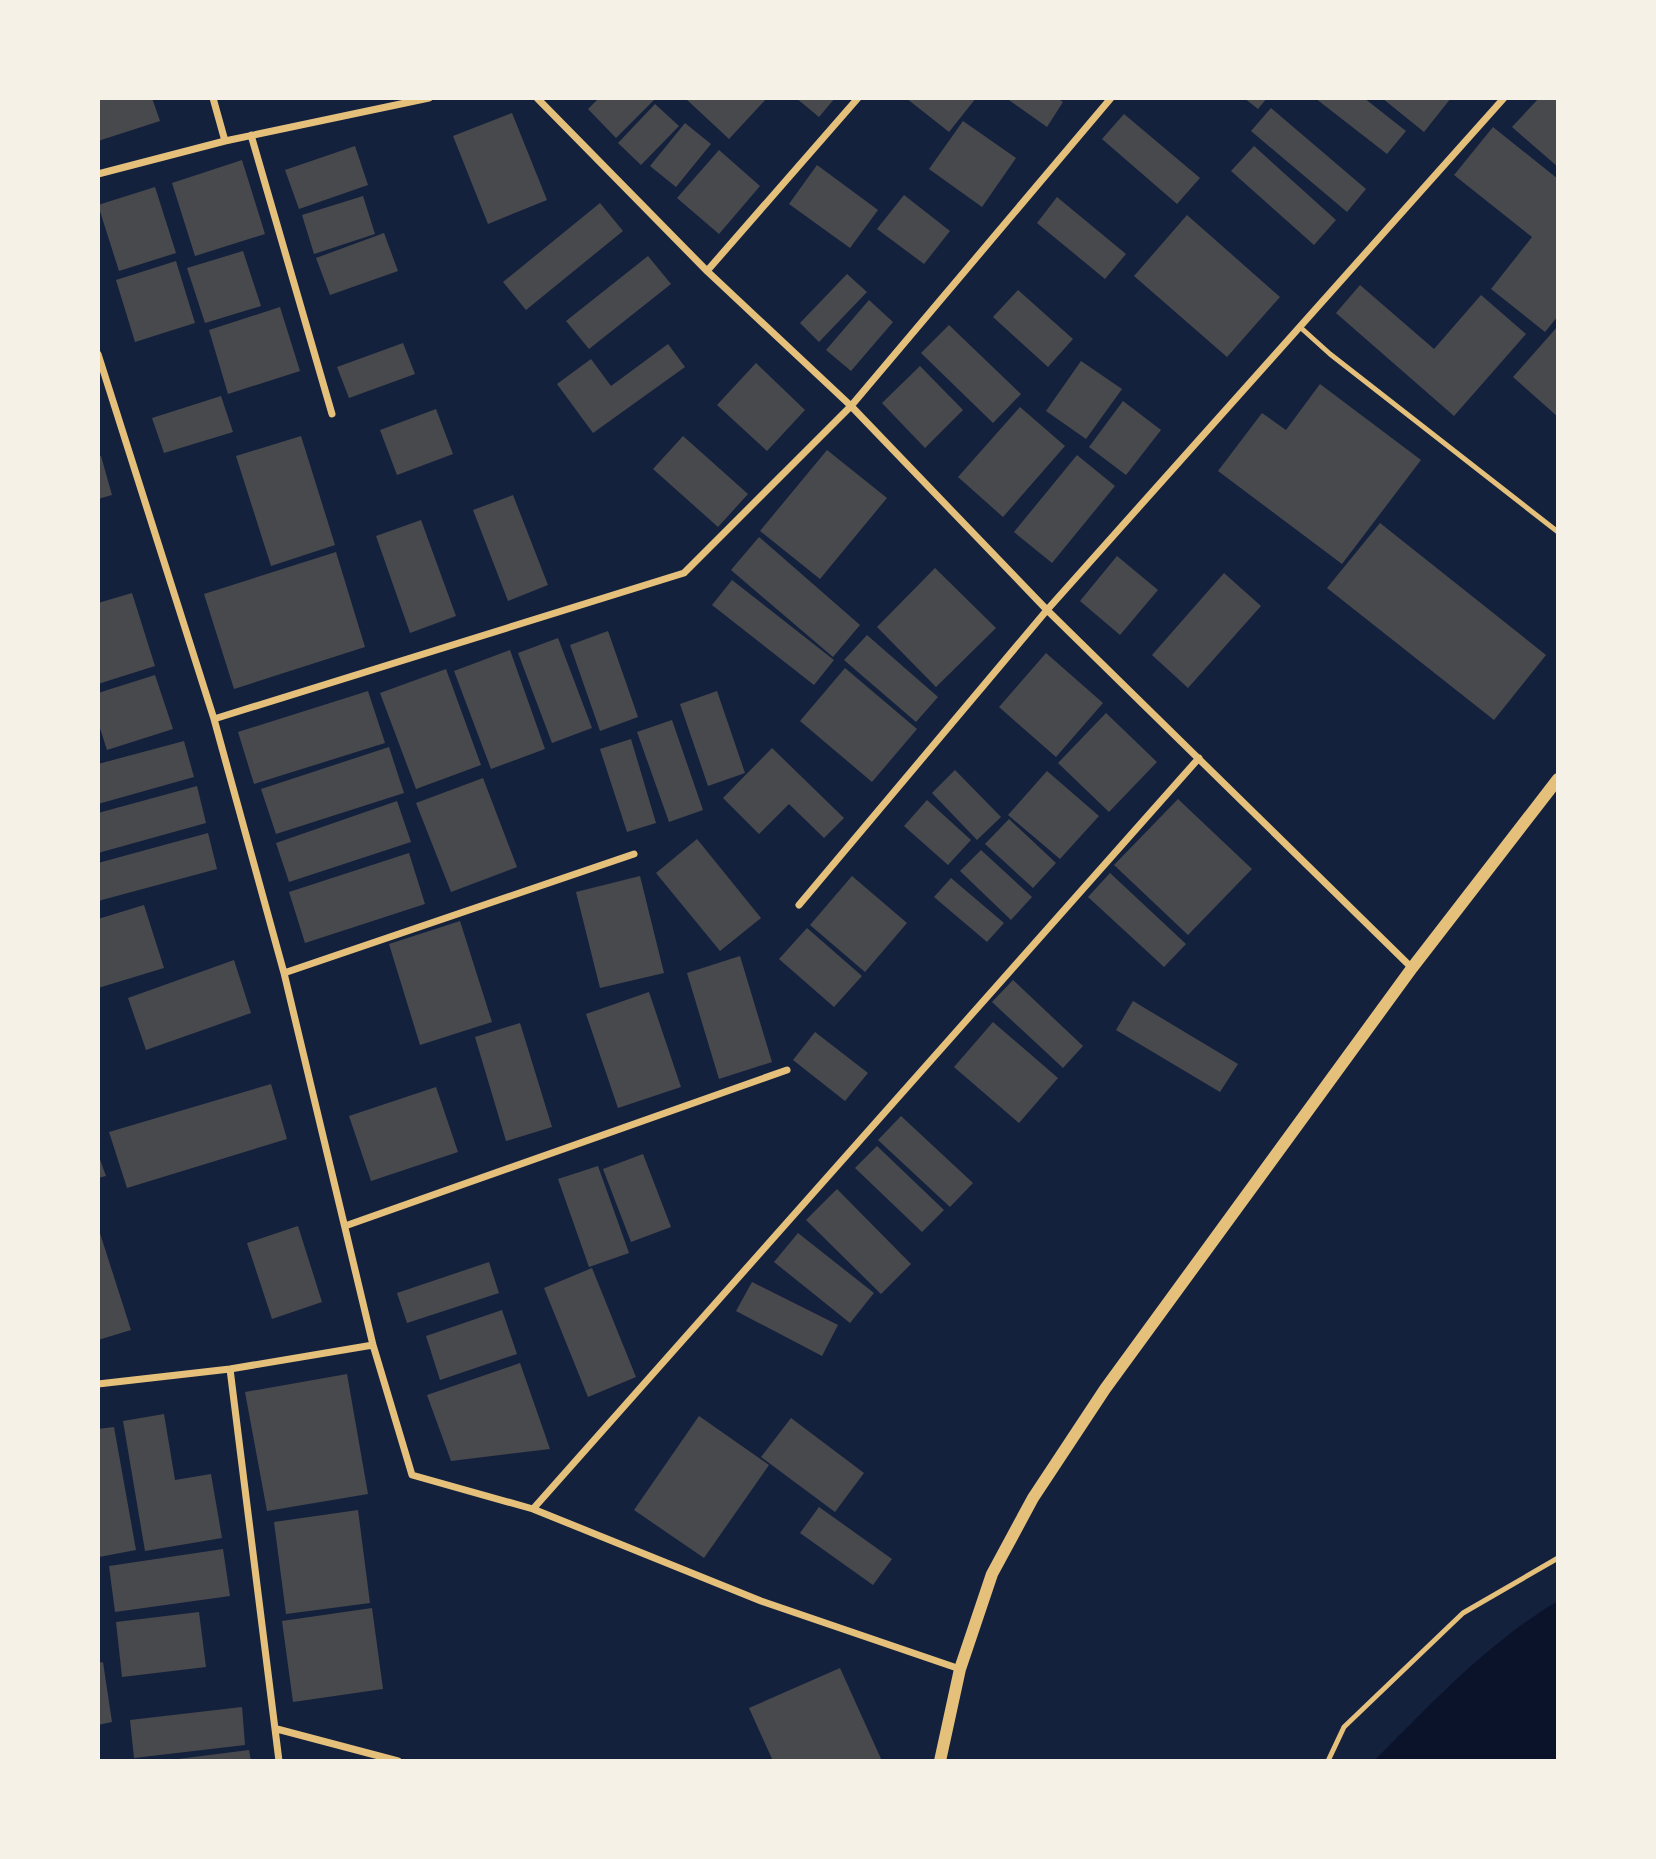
<svg xmlns="http://www.w3.org/2000/svg" width="1656" height="1859" font-family="'Work Sans',sans-serif">
<style>
.water{fill:#0b132b}
.building{fill:#48494c}
.lines{fill:none;stroke-linecap:round;stroke-linejoin:round}
.service{stroke:#e5c07b;stroke-width:5}
.minor{stroke:#e5c07b;stroke-width:7}
.tertiary{stroke:#e5c07b;stroke-width:12}
</style>
<rect width="100%" height="100%" fill="#14213d"/>
<path class="water" d="M 1558,1601 L 1558,1761 L 1374,1761 C 1432,1703 1487,1643 1558,1601 Z"/>
<path class="building" d="M 98,98 L 152,98 L 160,121 L 98,141 Z
M 599,98 L 656,98 L 616,138 L 588,109 Z
M 685,98 L 767,98 L 729,139 Z
M 796,98 L 835,98 L 819,117 Z
M 906,98 L 976,98 L 949,132 Z
M 1006,98 L 1057,98 L 1063,102 L 1047,127 Z
M 1244,98 L 1267,98 L 1258,109 Z
M 1315,98 L 1364,98 L 1406,131 L 1387,154 Z
M 1382,98 L 1451,98 L 1424,132 Z
M 1539,98 L 1558,98 L 1558,167 L 1512,127 Z
M 655,104 L 679,126 L 641,165 L 618,143 Z
M 1271,108 L 1366,189 L 1347,212 L 1251,131 Z
M 512,113 L 547,200 L 488,224 L 453,136 Z
M 1124,114 L 1200,178 L 1177,204 L 1102,139 Z
M 963,121 L 1016,158 L 982,207 L 929,169 Z
M 685,123 L 711,144 L 676,187 L 650,166 Z
M 1493,127 L 1558,179 L 1558,316 L 1545,332 L 1491,289 L 1532,237 L 1454,175 Z
M 355,146 L 368,185 L 299,209 L 285,170 Z
M 1254,146 L 1336,220 L 1314,245 L 1231,171 Z
M 719,150 L 760,186 L 719,234 L 677,198 Z
M 242,160 L 265,234 L 195,256 L 172,183 Z
M 817,165 L 878,210 L 850,248 L 789,204 Z
M 155,187 L 176,253 L 119,271 L 98,205 Z
M 904,195 L 950,231 L 924,264 L 877,229 Z
M 363,196 L 375,234 L 314,254 L 302,215 Z
M 1057,197 L 1126,254 L 1105,279 L 1037,223 Z
M 600,203 L 623,231 L 526,310 L 503,282 Z
M 1187,215 L 1280,297 L 1227,357 L 1134,276 Z
M 384,233 L 398,271 L 330,295 L 316,258 Z
M 243,251 L 261,306 L 205,323 L 187,268 Z
M 648,256 L 671,284 L 589,349 L 566,321 Z
M 176,261 L 195,323 L 135,342 L 116,280 Z
M 847,274 L 867,292 L 819,342 L 800,323 Z
M 1360,285 L 1434,349 L 1481,295 L 1526,334 L 1454,416 L 1336,313 Z
M 1018,290 L 1073,339 L 1048,367 L 993,317 Z
M 869,300 L 893,322 L 851,371 L 826,350 Z
M 280,307 L 300,371 L 228,394 L 209,330 Z
M 949,325 L 1021,394 L 993,423 L 921,353 Z
M 1558,326 L 1558,417 L 1513,377 Z
M 403,343 L 415,374 L 349,398 L 337,367 Z
M 668,344 L 685,367 L 593,433 L 557,384 L 591,359 L 611,386 Z
M 1081,361 L 1122,389 L 1086,439 L 1046,411 Z
M 756,363 L 805,410 L 767,451 L 717,405 Z
M 920,366 L 963,410 L 925,448 L 882,403 Z
M 1320,384 L 1421,460 L 1342,564 L 1218,471 L 1262,413 L 1286,430 Z
M 221,396 L 233,432 L 164,453 L 152,418 Z
M 1123,401 L 1161,430 L 1126,475 L 1089,447 Z
M 1020,407 L 1065,446 L 1003,517 L 958,477 Z
M 436,409 L 453,454 L 397,475 L 380,430 Z
M 301,436 L 335,545 L 271,566 L 236,456 Z
M 683,436 L 748,494 L 718,527 L 653,469 Z
M 827,450 L 887,498 L 820,579 L 760,531 Z
M 1077,455 L 1115,486 L 1052,563 L 1014,532 Z
M 101,456 L 112,495 L 98,499 L 98,457 Z
M 513,495 L 548,585 L 508,601 L 473,510 Z
M 421,520 L 456,616 L 410,633 L 376,536 Z
M 1380,523 L 1546,655 L 1494,720 L 1327,588 Z
M 759,537 L 860,625 L 833,657 L 731,570 Z
M 336,552 L 365,647 L 234,689 L 204,594 Z
M 1117,556 L 1158,590 L 1120,635 L 1080,601 Z
M 935,568 L 996,628 L 936,687 L 877,627 Z
M 1224,573 L 1261,606 L 1188,688 L 1152,655 Z
M 732,580 L 834,660 L 814,685 L 712,605 Z
M 132,593 L 155,666 L 98,684 L 98,603 Z
M 608,631 L 638,717 L 600,731 L 570,645 Z
M 867,635 L 938,697 L 916,722 L 844,660 Z
M 558,638 L 592,728 L 552,743 L 518,653 Z
M 510,650 L 545,749 L 491,769 L 454,671 Z
M 1046,653 L 1103,703 L 1056,757 L 999,707 Z
M 845,668 L 917,729 L 872,782 L 800,721 Z
M 446,669 L 481,765 L 416,789 L 380,693 Z
M 155,675 L 173,729 L 107,750 L 98,722 L 98,693 Z
M 368,691 L 385,743 L 254,784 L 238,732 Z
M 717,691 L 745,773 L 708,786 L 680,704 Z
M 1106,713 L 1157,762 L 1109,812 L 1058,763 Z
M 672,720 L 703,810 L 669,822 L 637,732 Z
M 631,739 L 656,823 L 627,832 L 600,749 Z
M 184,741 L 194,777 L 98,804 L 98,764 Z
M 389,747 L 404,793 L 276,834 L 261,789 Z
M 772,748 L 844,818 L 824,838 L 789,804 L 759,834 L 723,798 Z
M 955,770 L 1001,817 L 977,840 L 932,793 Z
M 1047,771 L 1099,816 L 1060,859 L 1008,815 Z
M 483,778 L 517,867 L 451,892 L 416,803 Z
M 197,786 L 206,823 L 98,853 L 98,813 Z
M 1178,799 L 1252,869 L 1188,935 L 1114,865 Z
M 927,800 L 971,840 L 948,865 L 904,826 Z
M 397,801 L 411,842 L 289,882 L 276,843 Z
M 1009,819 L 1056,863 L 1033,888 L 985,844 Z
M 208,833 L 217,869 L 98,901 L 98,863 Z
M 697,839 L 761,918 L 720,951 L 656,873 Z
M 981,850 L 1032,897 L 1011,920 L 960,871 Z
M 409,853 L 425,904 L 305,943 L 289,892 Z
M 1110,873 L 1186,944 L 1164,967 L 1088,897 Z
M 640,876 L 664,973 L 600,988 L 576,892 Z
M 852,876 L 907,923 L 865,972 L 810,925 Z
M 951,878 L 1004,923 L 987,942 L 934,897 Z
M 144,905 L 164,968 L 98,988 L 98,919 Z
M 460,921 L 492,1022 L 420,1045 L 389,944 Z
M 807,928 L 862,976 L 834,1007 L 779,959 Z
M 740,956 L 772,1062 L 719,1079 L 687,973 Z
M 234,960 L 251,1013 L 146,1050 L 128,998 Z
M 1013,980 L 1083,1046 L 1063,1068 L 992,1002 Z
M 649,992 L 681,1087 L 618,1108 L 586,1014 Z
M 1133,1001 L 1238,1064 L 1220,1092 L 1116,1030 Z
M 993,1022 L 1058,1078 L 1019,1123 L 954,1067 Z
M 520,1023 L 552,1127 L 506,1141 L 475,1037 Z
M 815,1032 L 868,1073 L 845,1101 L 793,1060 Z
M 271,1084 L 287,1139 L 127,1188 L 109,1132 Z
M 436,1087 L 458,1152 L 371,1181 L 349,1116 Z
M 901,1116 L 973,1183 L 950,1207 L 878,1140 Z
M 877,1146 L 944,1210 L 922,1232 L 855,1168 Z
M 98,1154 L 106,1176 L 98,1178 Z
M 643,1154 L 671,1227 L 631,1242 L 603,1169 Z
M 598,1166 L 629,1253 L 589,1267 L 558,1179 Z
M 837,1189 L 911,1264 L 881,1294 L 806,1220 Z
M 298,1226 L 322,1302 L 272,1319 L 247,1243 Z
M 98,1227 L 131,1330 L 98,1340 Z
M 798,1233 L 874,1293 L 850,1323 L 774,1262 Z
M 489,1262 L 499,1293 L 407,1323 L 397,1293 Z
M 592,1268 L 636,1377 L 588,1397 L 544,1288 Z
M 752,1282 L 838,1325 L 822,1356 L 736,1311 Z
M 502,1310 L 517,1354 L 440,1380 L 426,1336 Z
M 520,1363 L 550,1449 L 451,1461 L 427,1395 Z
M 347,1374 L 368,1494 L 267,1511 L 245,1392 Z
M 164,1414 L 175,1480 L 211,1474 L 222,1538 L 145,1551 L 123,1421 Z
M 699,1416 L 769,1465 L 704,1558 L 634,1510 Z
M 791,1418 L 864,1473 L 835,1512 L 761,1457 Z
M 114,1427 L 136,1550 L 99,1557 L 98,1429 Z
M 819,1507 L 892,1559 L 873,1585 L 800,1533 Z
M 358,1510 L 370,1603 L 286,1614 L 274,1522 Z
M 223,1549 L 230,1596 L 115,1612 L 109,1566 Z
M 372,1608 L 383,1689 L 293,1702 L 282,1621 Z
M 199,1612 L 206,1667 L 122,1677 L 116,1622 Z
M 103,1662 L 112,1722 L 98,1725 L 98,1663 Z
M 840,1668 L 882,1761 L 773,1761 L 749,1708 Z
M 242,1707 L 245,1745 L 134,1758 L 130,1720 Z
M 249,1750 L 251,1761 L 178,1761 L 178,1759 Z"/>
<g class="lines">
<path class="service" d="M 1300,327 L 1330,354 L 1558,532
M 1328,1761 L 1344,1727 L 1463,1613 L 1558,1558"/>
<path class="minor" d="M 213,98 L 225,141
M 537,98 L 707,271 L 851,406 L 1047,610 L 1412,968
M 251,135 L 332,414
M 98,174 L 225,141 L 429,98
M 707,271 L 858,98
M 98,354 L 214,719 L 284,973 L 373,1345 L 230,1369 L 98,1384
M 214,719 L 684,573 L 851,406 L 1111,98
M 799,905 L 1047,610 L 1504,98
M 284,973 L 634,854
M 345,1226 L 787,1070
M 373,1345 L 412,1475 L 533,1509 L 1199,758
M 230,1369 L 279,1761
M 533,1509 L 761,1601 L 960,1669
M 277,1729 L 398,1761"/>
<path class="tertiary" d="M 940,1761 L 960,1669 L 992,1574 L 1033,1498 L 1105,1389 L 1412,968 L 1558,779"/>
</g>
<rect width="1656" height="1859" fill="none" stroke="#f6f1e7" stroke-width="200"/>
</svg>
